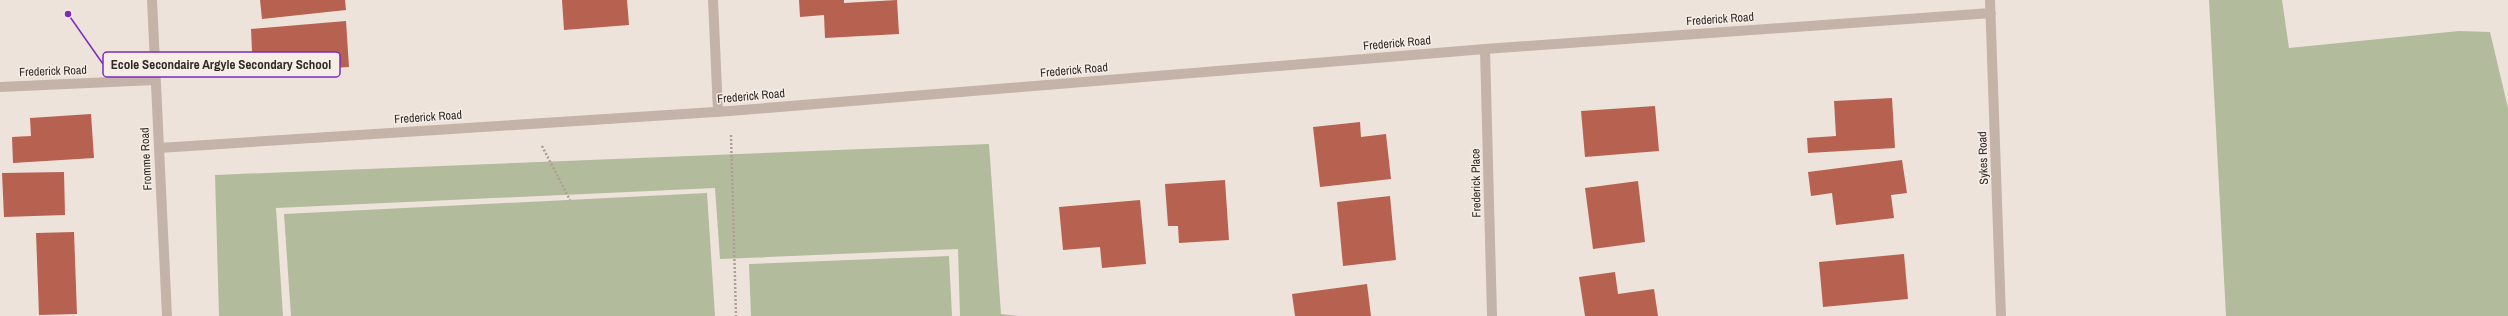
<svg xmlns="http://www.w3.org/2000/svg" width="2508" height="316" font-family="'Archivo Narrow',sans-serif">
<style>
.green{fill:#b3bb9d}
.building{fill:#b76150}
.lines{fill:none;stroke-linecap:round;stroke-linejoin:round}
.path{stroke:#b09d93;stroke-width:2.5;stroke-dasharray:2 2;stroke-linecap:butt}
.minor{stroke:#c4b3a8;stroke-width:10}
.labels{text-anchor:middle;stroke-width:3;stroke-linejoin:round;paint-order:stroke}
.street-label{font-size:12px;fill:#322a27;stroke:#f6eee6}
.leader{fill:none;stroke:#7b2cbf;stroke-width:1.5}
.callout-dot{fill:#7b2cbf;stroke:#f6eee6;stroke-width:1.5}
.callout{fill:#f6eee6;stroke:#7b2cbf;stroke-width:1.5}
.callout-label{font-size:13px;text-anchor:middle;font-weight:bold;fill:#322a27}
</style>
<rect width="100%" height="100%" fill="#eee3db"/>
<path class="green" d="M 2209,0 L 2282,0 L 2289,48 L 2459,31 L 2490,32 L 2508,108 L 2508,316 L 2226,316 Z
M 989,144 L 1001,314 L 1019,316 L 960,316 L 958,249 L 720,259 L 715,188 L 276,208 L 283,316 L 219,316 L 215,175 Z
M 707,193 L 715,316 L 291,316 L 284,214 Z
M 949,256 L 952,316 L 751,316 L 749,264 Z"/>
<path class="building" d="M 260,0 L 345,0 L 346,10 L 262,19 Z
M 562,0 L 627,0 L 629,25 L 564,30 Z
M 799,0 L 844,0 L 844,3 L 897,0 L 899,34 L 825,38 L 824,15 L 800,17 Z
M 346,21 L 349,67 L 253,73 L 251,29 Z
M 1892,98 L 1895,148 L 1808,153 L 1807,138 L 1836,136 L 1834,101 Z
M 1655,106 L 1659,151 L 1585,157 L 1581,111 Z
M 91,114 L 94,158 L 13,163 L 12,137 L 31,136 L 30,118 Z
M 1360,122 L 1361,137 L 1386,134 L 1391,179 L 1320,187 L 1313,127 Z
M 1902,160 L 1907,193 L 1891,195 L 1894,218 L 1836,225 L 1832,193 L 1811,196 L 1808,172 Z
M 64,172 L 65,215 L 4,217 L 2,173 Z
M 1225,180 L 1229,240 L 1179,243 L 1178,226 L 1168,226 L 1165,184 Z
M 1638,181 L 1645,242 L 1593,249 L 1585,188 Z
M 1390,196 L 1396,260 L 1343,266 L 1337,202 Z
M 1140,200 L 1146,264 L 1102,268 L 1100,247 L 1063,250 L 1059,207 Z
M 74,232 L 77,314 L 39,315 L 36,233 Z
M 1904,254 L 1908,299 L 1823,307 L 1819,262 Z
M 1615,272 L 1618,294 L 1654,289 L 1658,316 L 1585,316 L 1579,277 Z
M 1367,284 L 1371,316 L 1295,316 L 1292,294 Z"/>
<g class="lines">
<path class="path" d="M 731,135 L 736,316
M 542,146 L 570,200"/>
<path class="minor" d="M 152,0 L 167,316
M 713,0 L 718,112
M 1990,0 L 2001,316
M 1485,49 L 1492,316
M 0,87 L 155,80
M 159,148 L 730,111 L 1485,49 L 1991,13"/>
</g>
<g class="labels">
<g class="street-label">
<text transform="translate(1720 19) rotate(-4)" y="4">Frederick Road</text>
<text transform="translate(1397 43) rotate(-5)" y="4">Frederick Road</text>
<text transform="translate(1074 70) rotate(-5)" y="4">Frederick Road</text>
<text transform="translate(53 71) rotate(-2)" y="4">Frederick Road</text>
<text transform="translate(751 96) rotate(-5)" y="4">Frederick Road</text>
<text transform="translate(428 117) rotate(-4)" y="4">Frederick Road</text>
<text transform="translate(1983 158) rotate(-92)" y="4">Sykes Road</text>
<text transform="translate(146 159) rotate(-93)" y="4">Fromme Road</text>
<text transform="translate(1476 183) rotate(-91)" y="4">Frederick Place</text>
</g>
</g>
<path class="leader" d="M68 14L103 64"/>
<circle class="callout-dot" cx="68" cy="14" r="4"/>
<rect class="callout" x="103" y="52" width="237" height="25" rx="4"/>
<g class="callout-label">
<text x="221" y="69">Ecole Secondaire Argyle Secondary School</text>
</g>
</svg>
